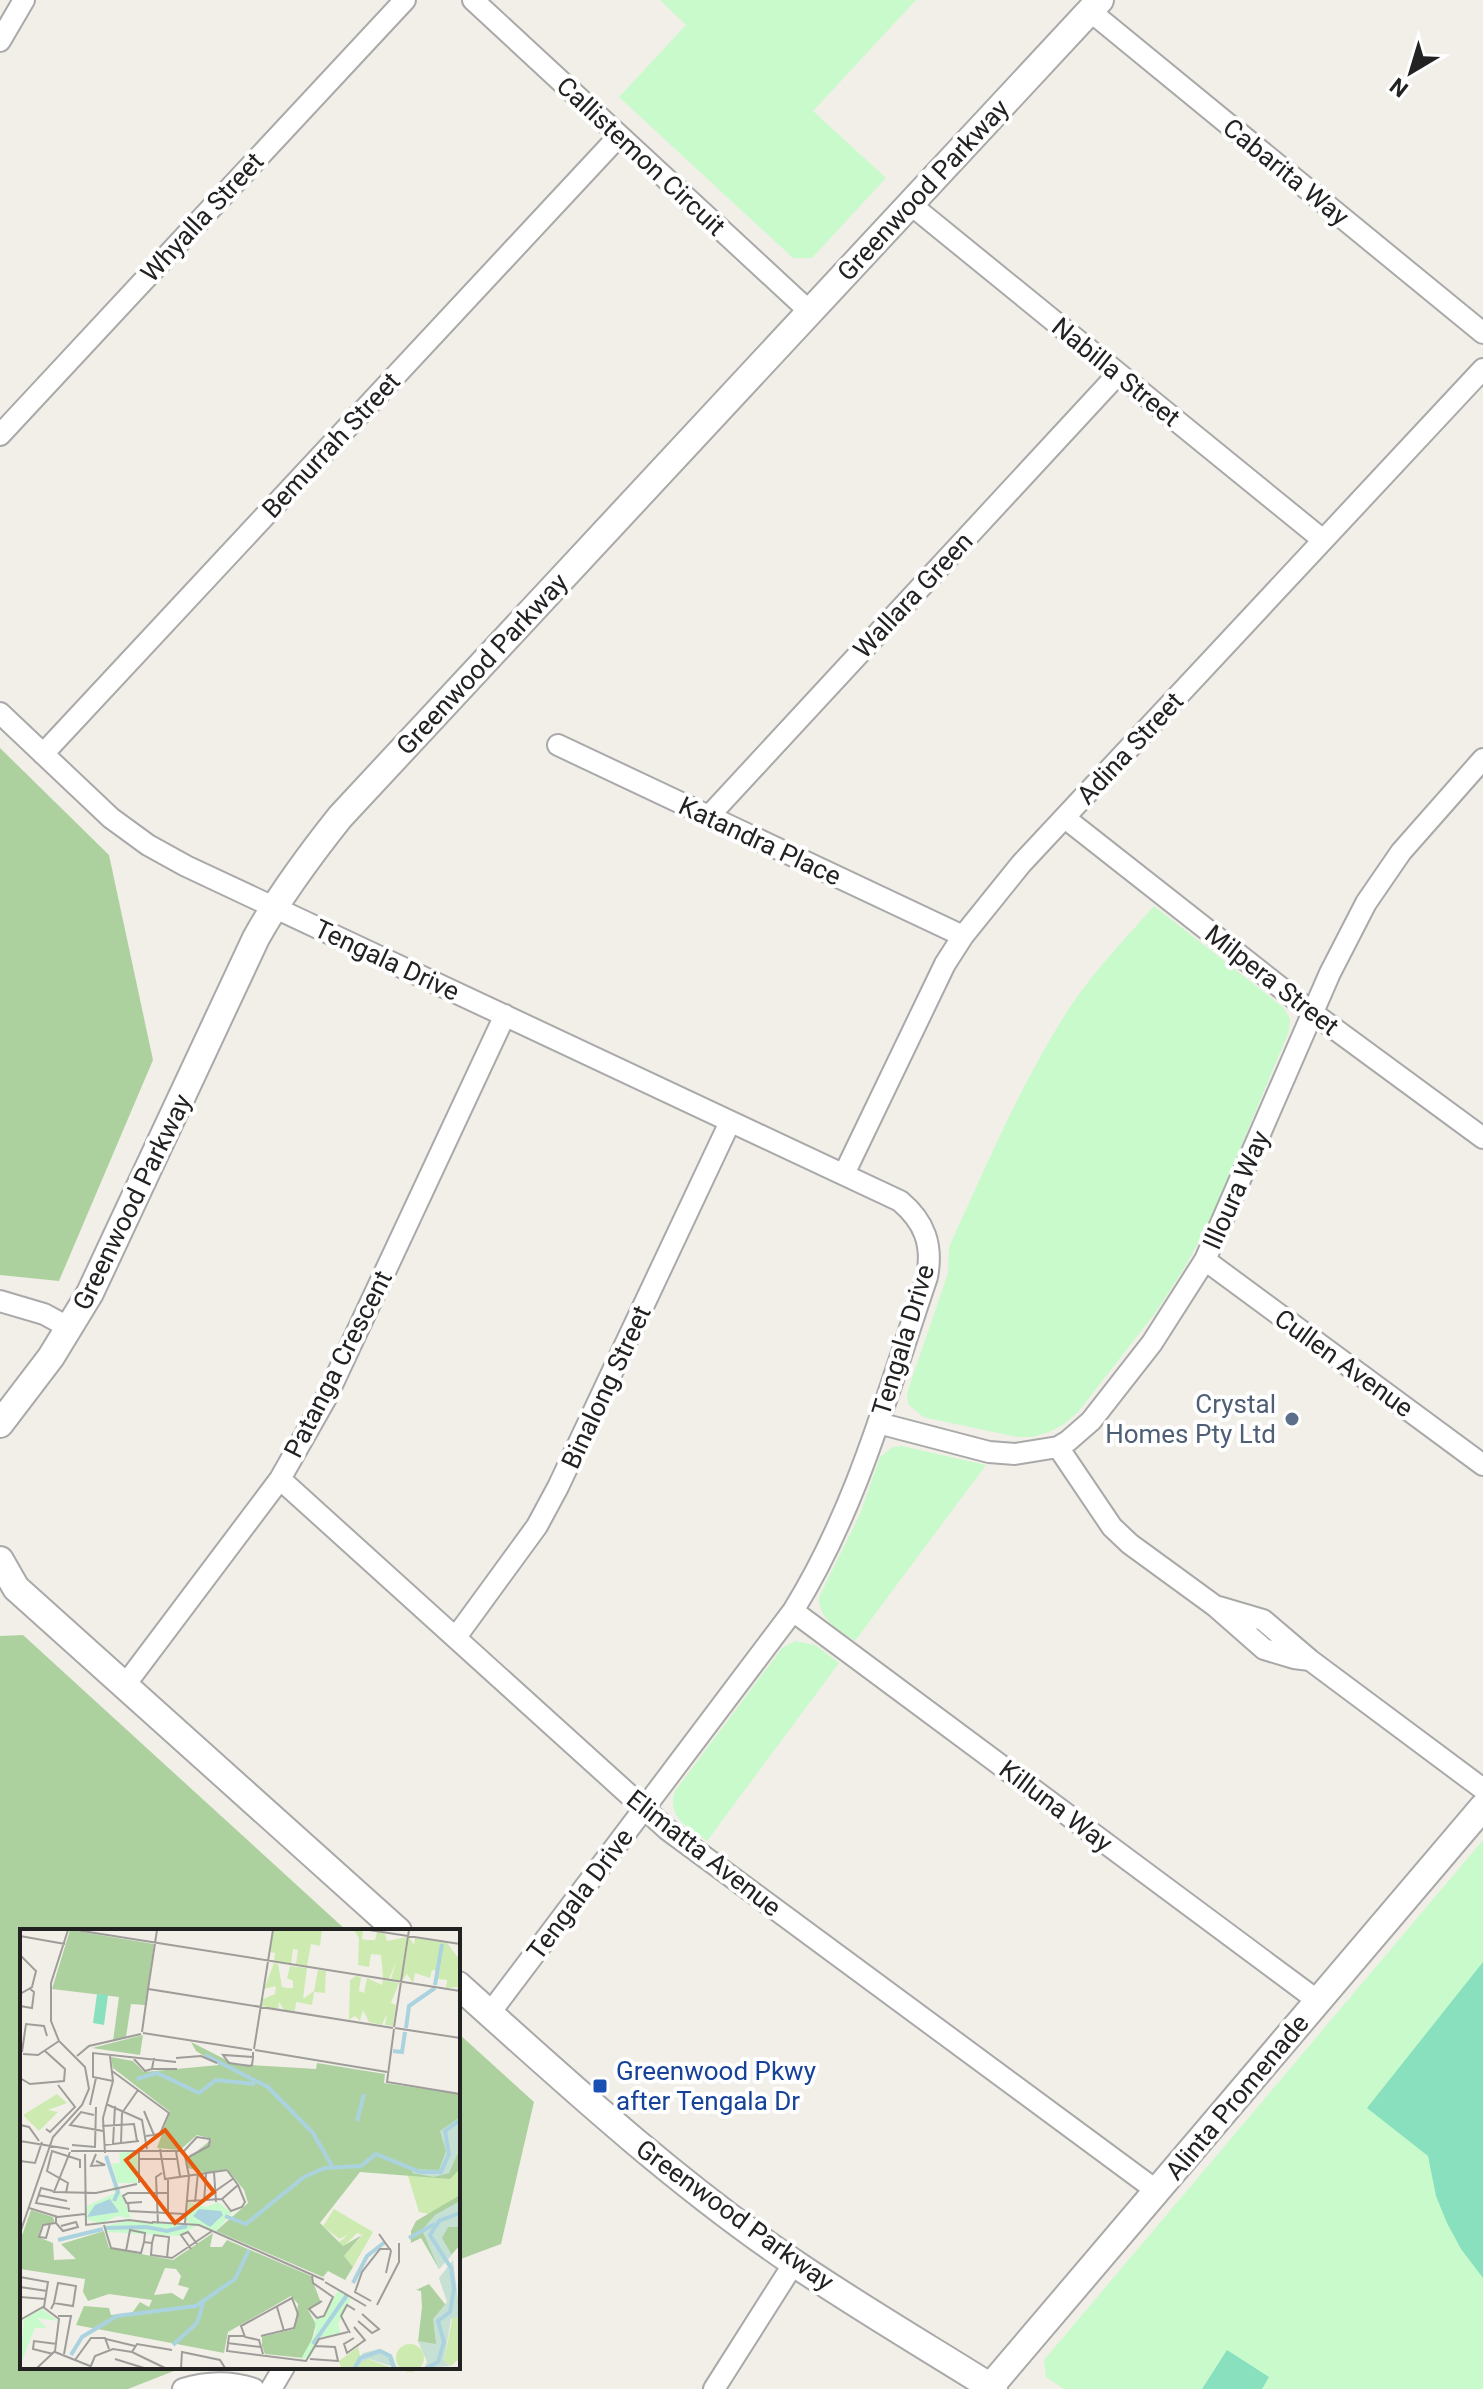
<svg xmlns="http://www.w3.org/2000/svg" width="1483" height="2389" font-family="Roboto,sans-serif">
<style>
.forest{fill:#add19e}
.park{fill:#c8facc}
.pitch{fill:#88e0be}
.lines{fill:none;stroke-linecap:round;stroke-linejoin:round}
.minor-casing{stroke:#a9a9a9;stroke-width:24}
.tertiary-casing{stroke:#a9a9a9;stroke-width:30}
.minor{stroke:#fff;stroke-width:20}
.tertiary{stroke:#fff;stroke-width:26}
.service-dot{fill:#5c6f8a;stroke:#fff;stroke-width:3}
.transit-dot{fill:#1a4fb4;stroke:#fff;stroke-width:3}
.labels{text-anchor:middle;stroke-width:8;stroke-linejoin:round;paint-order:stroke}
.street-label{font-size:26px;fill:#222;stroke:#fff}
.service-label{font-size:26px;fill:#4e5e75;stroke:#fff;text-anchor:end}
.transit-label{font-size:26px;fill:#164399;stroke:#fff;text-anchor:start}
.inset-river{fill:none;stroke:#aad3df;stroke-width:4}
.inset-road{fill:none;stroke:#9f9d99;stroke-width:2}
.view{fill:#e8590c;fill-opacity:0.15;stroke:#e8590c;stroke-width:4}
.inset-edge{fill:none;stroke:#222;stroke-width:4}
</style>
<rect width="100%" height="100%" fill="#f2efe9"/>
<path class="forest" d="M 0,748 L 109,855 L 153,1060 L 59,1281 L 0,1275 Z
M 23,1635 L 347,1931 L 22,1931 L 22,2367 L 184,2367 L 128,2389 L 0,2389 L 0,1636 Z
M 458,2033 L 534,2102 L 501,2244 L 458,2260 Z"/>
<path class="park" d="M 660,0 L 916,0 L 813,111 L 886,178 L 812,258 L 793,258 L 619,97 L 686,25 Z
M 1154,906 L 1284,1008 L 1290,1019 L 1289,1031 L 1209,1223 L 1185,1267 L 1156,1312 L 1078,1412 L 1063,1425 L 1049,1432 L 1033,1437 L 1017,1437 L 923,1417 L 908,1404 L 907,1393 L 948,1273 L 949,1247 C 986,1167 1020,1085 1068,1010 C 1092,973 1124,940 1154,906 Z
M 902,1446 L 986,1465 L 855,1641 C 838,1629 819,1620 819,1597 L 860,1514 L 880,1457 L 893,1447 Z
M 795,1641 L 815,1645 L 839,1663 L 707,1841 C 688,1827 666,1817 675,1791 L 782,1648 Z
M 1483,1840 L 1483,2389 L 1064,2389 L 1046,2377 L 1044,2360 Z"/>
<path class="pitch" d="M 1483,1962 L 1483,2278 L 1461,2249 L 1447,2223 L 1436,2196 L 1428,2156 L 1367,2108 Z
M 1227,2350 L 1269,2377 L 1262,2389 L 1202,2389 Z"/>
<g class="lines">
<g class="minor-casing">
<path id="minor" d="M 473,0 L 809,311
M 1090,11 L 1483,333
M 0,41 L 24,0
M 910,204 L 1323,540
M 0,435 L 405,0
M 0,713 L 111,818 L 148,845 L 186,866 L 900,1201 C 925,1222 933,1245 927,1277 C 888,1391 857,1508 793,1611 L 490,2013
M 558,745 L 963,936
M 43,754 L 619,136
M 709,816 L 1118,374
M 1065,818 L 1313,1013 L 1483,1138
M 844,1174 L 945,964 L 963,936 L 1021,864 L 1483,369
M 1205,1260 L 1483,1465
M 0,1301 L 44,1314 L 70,1328
M 878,1423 L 989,1452 L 1015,1454 L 1058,1447 L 1068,1441 L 1091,1421 L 1152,1343 L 1205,1260 L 1330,973 L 1366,903 L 1401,852 L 1483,759
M 1058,1447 L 1112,1527 L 1130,1544 L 1215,1606 L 1264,1649 L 1294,1658 L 1310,1660
M 280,1479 L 668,1830 L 1157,2191
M 1219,1607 L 1263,1620 L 1310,1660 L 1483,1789
M 793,1611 L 1318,2001
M 456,1637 L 537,1526 L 558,1487 L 730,1122
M 125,1685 L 280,1479 L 326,1398 L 505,1015
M 183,2389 C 206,2382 231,2381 254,2389
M 271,2389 L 284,2367
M 714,2389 L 794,2263"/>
</g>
<g class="tertiary-casing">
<path id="tertiary" d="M 0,1424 L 51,1357 L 90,1293 L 256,938 C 280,895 309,856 340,817 L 1100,0
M 0,1560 L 16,1588 L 398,1931
M 458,1985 C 566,2082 673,2181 794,2263 C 859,2307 927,2347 994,2389
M 990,2387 L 1483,1807"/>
</g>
<use href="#minor" class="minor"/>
<use href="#tertiary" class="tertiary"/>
</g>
<circle class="service-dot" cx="1292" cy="1419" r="8"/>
<rect class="transit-dot" x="592" y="2078" width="16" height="16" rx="4"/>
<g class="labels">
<g class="street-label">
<text transform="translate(641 156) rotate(43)" y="9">Callistemon Circuit</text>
<text transform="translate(1286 172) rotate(39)" y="9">Cabarita Way</text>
<text transform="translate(923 190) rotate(-47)" y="9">Greenwood Parkway</text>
<text transform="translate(202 217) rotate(-47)" y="9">Whyalla Street</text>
<text transform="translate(1116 372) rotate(39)" y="9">Nabilla Street</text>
<text transform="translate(331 445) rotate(-47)" y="9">Bemurrah Street</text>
<text transform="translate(913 595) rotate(-47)" y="9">Wallara Green</text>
<text transform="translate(482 664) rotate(-47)" y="9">Greenwood Parkway</text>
<text transform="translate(1130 748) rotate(-47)" y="9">Adina Street</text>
<text transform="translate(760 841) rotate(25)" y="9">Katandra Place</text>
<text transform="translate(387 960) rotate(25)" y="9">Tengala Drive</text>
<text transform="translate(1272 980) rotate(38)" y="9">Milpera Street</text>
<text transform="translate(1236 1190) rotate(-66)" y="9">Illoura Way</text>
<text transform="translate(132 1202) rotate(-64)" y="9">Greenwood Parkway</text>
<text transform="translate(903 1340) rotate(-73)" y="9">Tengala Drive</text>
<text transform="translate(1344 1363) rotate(36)" y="9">Cullen Avenue</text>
<text transform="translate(338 1364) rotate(-63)" y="9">Patanga Crescent</text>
<text transform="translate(606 1387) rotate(-65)" y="9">Binalong Street</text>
<text transform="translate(1056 1806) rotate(37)" y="9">Killuna Way</text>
<text transform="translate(704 1853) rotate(38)" y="9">Elimatta Avenue</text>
<text transform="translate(580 1894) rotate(-53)" y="9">Tengala Drive</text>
<text transform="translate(1237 2097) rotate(-50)" y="9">Alinta Promenade</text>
<text transform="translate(735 2215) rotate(36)" y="9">Greenwood Parkway</text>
</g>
<g class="service-label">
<text x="1276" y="1413">Crystal<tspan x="1276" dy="30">Homes Pty Ltd</tspan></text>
</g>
<g class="transit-label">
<text x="616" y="2080">Greenwood Pkwy<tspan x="616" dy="30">after Tengala Dr</tspan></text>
</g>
</g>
<g transform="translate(20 1929)">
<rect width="440" height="440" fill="#f2efe9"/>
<path d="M 254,1 L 302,1 L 300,17 L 291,15 L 287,37 L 276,35 L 278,21 L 273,20 L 271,35 L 254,32 L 255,24 L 250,23 ZM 343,1 L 342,10 L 347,11 L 355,11 L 357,3 L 365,5 L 367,12 L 387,8 L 380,52 L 371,50 L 376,33 L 369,50 L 363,49 L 361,26 L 351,25 L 349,38 L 338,36 L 339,9 L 334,1 ZM 389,8 L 394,16 L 395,9 L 427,14 L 440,31 L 440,58 L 426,59 L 427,51 L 417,50 L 418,42 L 412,41 L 410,49 L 395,44 L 393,54 L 387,45 L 382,52 ZM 254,34 L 258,35 L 262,58 L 267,59 L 273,59 L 273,52 L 267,49 L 270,37 L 287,39 L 283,70 L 294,62 L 298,41 L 306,42 L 305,64 L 294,63 L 292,76 L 276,73 L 275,82 L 264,81 L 259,73 L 258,80 L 242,77 L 243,70 L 255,65 L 256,57 L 244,60 ZM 336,47 L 341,48 L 339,62 L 344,64 L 347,49 L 362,56 L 363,51 L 379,54 L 371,74 L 376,76 L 373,97 L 365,96 L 367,85 L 362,96 L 349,93 L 343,81 L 340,92 L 335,87 L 329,91 L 330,51 ZM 37,165 L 47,174 L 28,181 L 38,183 L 19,202 L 3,186 ZM 439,242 L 440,272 L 415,286 L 399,283 L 387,244 L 431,247 ZM 314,280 L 353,303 L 333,338 L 324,327 L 343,306 L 337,304 L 323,318 L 319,313 L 328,306 L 319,310 L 303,297 ZM 433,386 L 440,387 L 440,429 L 431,437 L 424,432 ZM376 429a14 14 0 1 1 28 0a14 14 0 1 1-28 0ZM 338,418 L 340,427 L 372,439 L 321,439 L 319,432 Z" fill="#cdebb0"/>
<path d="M 50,1 L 134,15 L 125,76 L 111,75 L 106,108 L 93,112 L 99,68 L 32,60 ZM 123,106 L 120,126 L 72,119 ZM 171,113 L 214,135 L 296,140 L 297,134 L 365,145 L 364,154 L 440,165 L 440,252 L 438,242 L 430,250 L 340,243 L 300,294 L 323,317 L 342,306 L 324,327 L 333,338 L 325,351 L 308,342 L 303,348 L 196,302 L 228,274 L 224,261 L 207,240 L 186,244 L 168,239 L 166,231 L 192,210 L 177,206 L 160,221 L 137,219 L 150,183 L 93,139 L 91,128 L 113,132 L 124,143 L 199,136 L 176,122 ZM 440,266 L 440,316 L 419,340 L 401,309 L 391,314 L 391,302 L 396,292 ZM 11,281 L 33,288 L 35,294 L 22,295 L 18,308 L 33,314 L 34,331 L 56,330 L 41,315 L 84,302 L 89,319 L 153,331 L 193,304 L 190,318 L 202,318 L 207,311 L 291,347 L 301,374 L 288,381 L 296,395 L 289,421 L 283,429 L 245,425 L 242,417 L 242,408 L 274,400 L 278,375 L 271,367 L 208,403 L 204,424 L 56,396 L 64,377 L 89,379 L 91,386 L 112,384 L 120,373 L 129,378 L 132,371 L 89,365 L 68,372 L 63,363 L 65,350 L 0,340 L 0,312 ZM 145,339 L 156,340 L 161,347 L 158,356 L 169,359 L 163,371 L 152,364 L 134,366 ZM 409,355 L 429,380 L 414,425 L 398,413 L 402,378 L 401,362 L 396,361 Z" fill="#add19e" fill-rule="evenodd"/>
<path d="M 440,188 L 440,230 L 438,224 L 429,244 L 414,248 L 393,244 L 391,240 L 419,241 L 426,222 L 420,202 ZM 440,272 L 440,298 L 428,298 L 422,309 L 432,326 L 419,340 L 402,301 L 415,286 ZM 433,331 L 440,387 L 431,390 L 424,432 L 430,437 L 404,439 L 407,433 L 398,412 L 416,415 L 413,390 L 427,373 L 419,349 ZM 359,420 L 372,426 L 377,439 L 349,430 L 331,439 L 343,424 Z" fill="#c6e0d4"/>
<path d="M 118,222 L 117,254 L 97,254 L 92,235 L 100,234 L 99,224 ZM 98,256 L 111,289 L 97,287 L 81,295 L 68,291 L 67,277 L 95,264 L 92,258 ZM 168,273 L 187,278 L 198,273 L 212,284 L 196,302 L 166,293 ZM 108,292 L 176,297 L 159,307 L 86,303 L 85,297 ZM 318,362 L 331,370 L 318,395 L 321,406 L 301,408 L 290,429 L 281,430 L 296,403 L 295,389 L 301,390 ZM 22,380 L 38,392 L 17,389 L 27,399 L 15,399 L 0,437 L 4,390 Z" fill="#c8facc"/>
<path d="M 77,65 L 88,66 L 84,96 L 73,94 Z" fill="#88e0be"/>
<path d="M 90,270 L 99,283 L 67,288 L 75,276 ZM 179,280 L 201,282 L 203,286 L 190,298 L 173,287 Z" fill="#aad3df"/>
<path class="inset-river" d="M 415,56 L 422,15M 386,99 L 389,77 L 415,59M 373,122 L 382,123 L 385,103M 185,126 L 248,158 L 293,204 L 312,237M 117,150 L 137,144 L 179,164 L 196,151 L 235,155M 337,192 L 344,165M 86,227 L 98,263 L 94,272M 205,287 L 226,295 L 284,248 L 305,239 L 341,237 L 356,225 L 400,243 L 421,243 L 429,225 L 425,202 L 440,191M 126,298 L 147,302 L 167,297M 86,299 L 126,298M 389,309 L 415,295M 38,311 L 83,300M 333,354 L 347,327 L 365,313M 293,415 L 327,366M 153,416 L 177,394 L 184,371M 51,426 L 62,408 L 97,387 L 176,377 L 215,350 L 229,321M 335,439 L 340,429 L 360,422 L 370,427 L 374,439M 407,439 L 418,433 L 424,413 L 418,392 L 430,383 L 434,360 L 431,339 L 410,306 L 419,292 L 440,284"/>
<path class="inset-road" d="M 56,1 L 440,62M 349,1 L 440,15M 0,7 L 45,15M 0,26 L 16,42 L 12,58 L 0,65M 128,60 L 137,1M 0,77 L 12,79 L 14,63 L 10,60M 374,98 L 389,1M 375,99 L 440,109M 374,100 L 367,153 L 440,165M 122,103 L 128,60 L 373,99M 123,104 L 232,121M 234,120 L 253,1M 235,121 L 367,143M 2,123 L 6,95 L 24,97 L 27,107M 3,125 L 18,126 L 39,112M 57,127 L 69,117 L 121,105M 233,128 L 203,126 L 209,134 L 230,137 L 232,136 L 233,129 L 233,123M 156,129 L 181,127 L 197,134M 114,130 L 125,142 L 132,140 L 134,129M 132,140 L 157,140M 92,142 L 149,184 L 140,205 L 126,207M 0,149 L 10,155 L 44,152 L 45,140 L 25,122M 93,152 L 73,148 L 73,124 L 156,133M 86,175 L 122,191 L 127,220M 70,176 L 76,149M 124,182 L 134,206M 74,186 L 61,183 L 50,196 L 83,202M 0,196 L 9,198 L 19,212M 82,197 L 114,195 L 117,212M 26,200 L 30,203 L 55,178 L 38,156M 0,212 L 49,220M 101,214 L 102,184 L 118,161M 93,215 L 95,177M 52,216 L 75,218 L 76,178M 84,216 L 119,212M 140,220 L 145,250 L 207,241M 51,222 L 164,222 L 169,247 L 165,294M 156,222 L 160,247M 164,222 L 177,208 L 190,210 L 189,217 L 165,230M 50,223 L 34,263 L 76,264 L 117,255M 85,224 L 83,189 L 93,152 L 90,127M 65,225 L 66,296 L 109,291 L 133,294M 76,225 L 71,237 L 85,236 L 76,232M 119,230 L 157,230M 0,232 L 15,234 L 22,213M 194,243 L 196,273M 119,254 L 119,221M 33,262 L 21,259 L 16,274 L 50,280M 194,263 L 214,249M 46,264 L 48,254 L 27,242 L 32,222 L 60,231 L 60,239M 18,266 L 47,272M 202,270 L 211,282 L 222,278 L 225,273 L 218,256M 167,272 L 202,270 L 218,256 L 207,241M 122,273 L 108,274 L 109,282 L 165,285M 175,273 L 178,244M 184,273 L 186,245M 107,275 L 103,267 L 108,264 L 149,264M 9,279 L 38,288 L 65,285M 148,285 L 148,250M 132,293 L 179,296 L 304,351M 36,294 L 43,302 L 58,298 L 56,293 L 41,297M 30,295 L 26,309 L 19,308 L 23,296 L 36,294 L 36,288M 138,295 L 136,248 L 142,244M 84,296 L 91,319 L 121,324 L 124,313 L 132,314 L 131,326 L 152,329 L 192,302M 0,304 L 33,208 L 62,176 L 69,160 L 65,138 L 39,112 L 31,92 L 31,54 L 48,1M 359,305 L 371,322 L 366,344M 132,314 L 134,306 L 149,308 L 147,329M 171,320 L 161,306 L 168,303 L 177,315M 106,322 L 110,301 L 125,304 L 124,313M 292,347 L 293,354 L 313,368 L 304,387 L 297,389M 0,348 L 28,353 L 24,378M 305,353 L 346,377M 0,358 L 27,362M 0,368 L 25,370M 351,372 L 335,363 L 342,343 L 360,320 L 371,320M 357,376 L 379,333 L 379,314M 257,378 L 264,402M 31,380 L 34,374 L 53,377 L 56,357 L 38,354 L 34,374M 38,387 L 51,387 L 44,425M 297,389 L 289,380 L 302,372M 0,391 L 23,378 L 39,390 L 35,422 L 17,439M 338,392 L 352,404 L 359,400 L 342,385M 334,398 L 345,411 L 327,424 L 324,415 L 334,409M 330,404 L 321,387 L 327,376 L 335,381M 224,407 L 209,407 L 207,422 L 286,432 L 299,410 L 328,403M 241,407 L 274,399 L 278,385 L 272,369 L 221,397 L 225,408 L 239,411 L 243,425M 86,410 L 115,417M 207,414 L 241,418M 35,423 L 70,437M 112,423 L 117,415 L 152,421M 33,425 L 13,420 L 14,412 L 37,415M 95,430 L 124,439M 290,430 L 318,432 L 315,418 L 295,417M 55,431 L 71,409 L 85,409 L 89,420M 70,439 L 75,427 L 93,420 L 112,423 L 145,439M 161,439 L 162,423 L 200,431 L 205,439M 223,439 L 256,439"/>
<path class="view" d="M 145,201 L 194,263 L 155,294 L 106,231 Z"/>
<rect width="440" height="440" class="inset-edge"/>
</g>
<g transform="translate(1411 72) rotate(218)" stroke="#ffffff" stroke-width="6" paint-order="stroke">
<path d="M0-6L14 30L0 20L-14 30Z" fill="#222222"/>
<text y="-12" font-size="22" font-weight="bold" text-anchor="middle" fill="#222222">N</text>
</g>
</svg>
